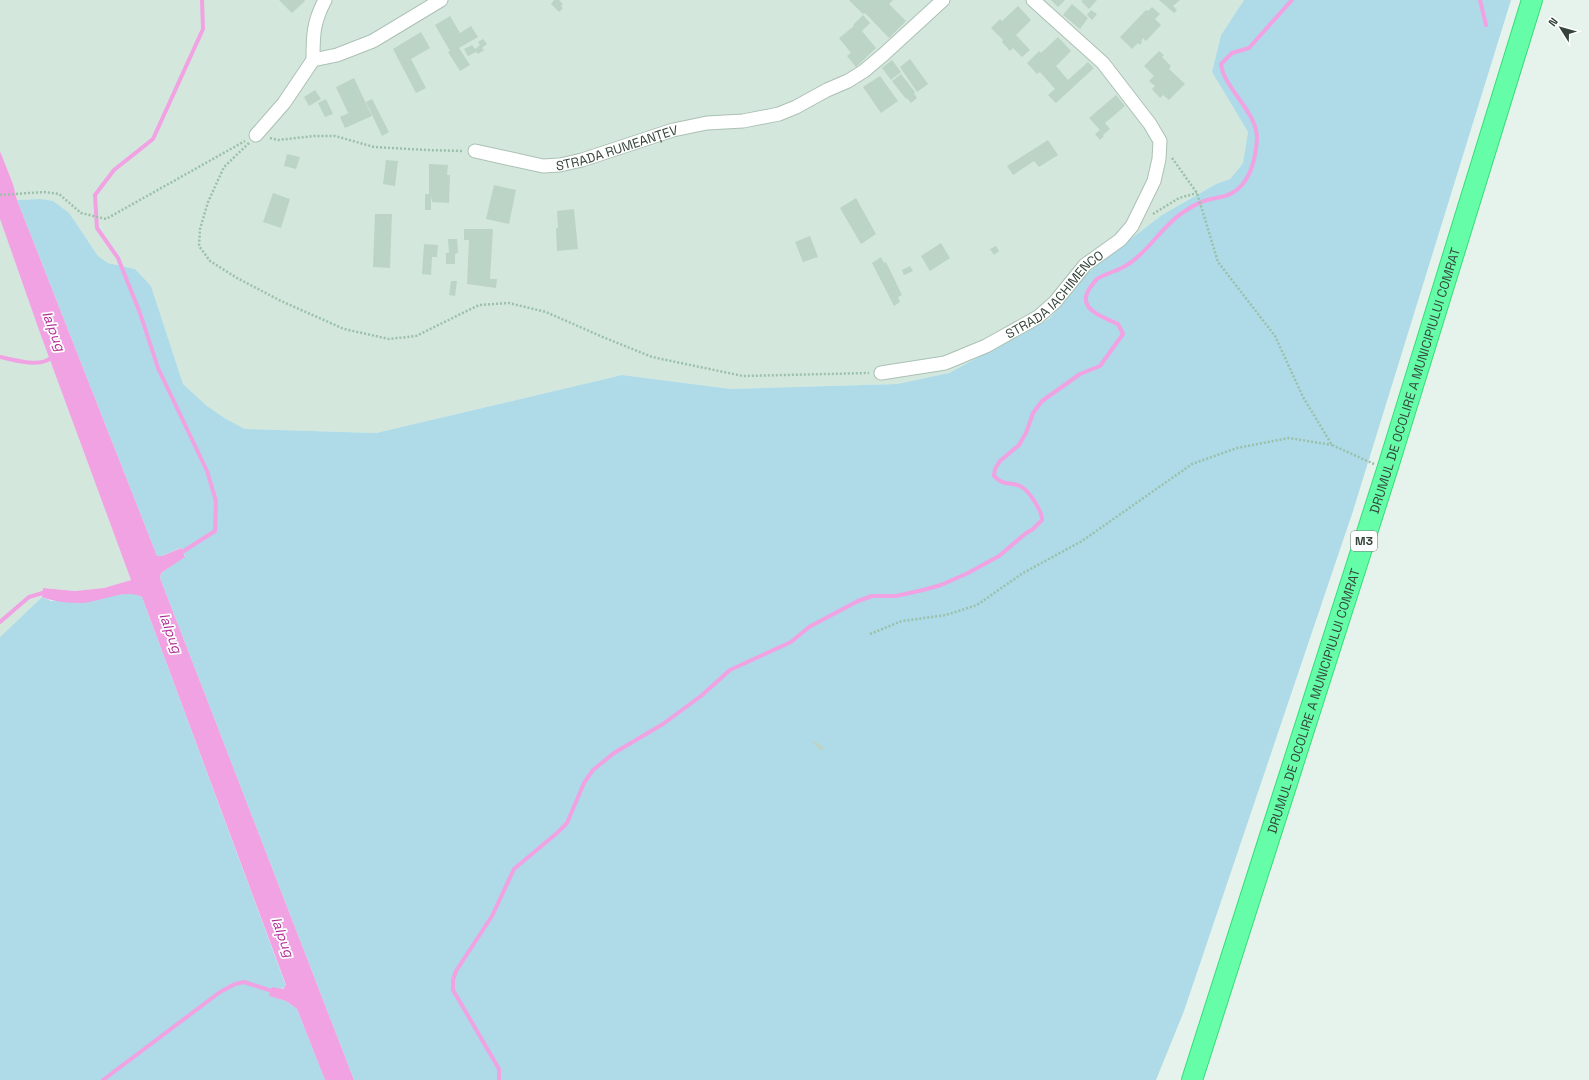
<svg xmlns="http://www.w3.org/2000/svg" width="1589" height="1080" font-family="'Space Grotesk',sans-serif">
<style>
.residential{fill:#d4e7dc}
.green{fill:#aedbe7}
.water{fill:#f0a2e2}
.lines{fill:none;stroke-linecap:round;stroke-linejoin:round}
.stream{stroke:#f0a2e2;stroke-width:4}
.building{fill:#bbd4c5}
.minor-casing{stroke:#abc1b4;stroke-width:15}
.highway-casing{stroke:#36dd79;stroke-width:22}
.path{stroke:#9ac0aa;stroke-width:2.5;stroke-dasharray:2 2;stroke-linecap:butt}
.minor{stroke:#fff;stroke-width:13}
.highway{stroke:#66fda8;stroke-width:20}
.labels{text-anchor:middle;stroke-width:3.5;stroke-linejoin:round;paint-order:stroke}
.shield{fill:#fff;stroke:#727d76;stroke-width:1}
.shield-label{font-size:12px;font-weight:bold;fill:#35453b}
.street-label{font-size:13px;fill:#35453b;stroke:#fff}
.water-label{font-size:14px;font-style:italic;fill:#b12f98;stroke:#fff}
</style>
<rect width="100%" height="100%" fill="#e6f3ec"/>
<path class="residential" d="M 0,0 L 1244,0 L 1221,35 L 1212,72 L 1248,132 L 1243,163 L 1230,179 L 1216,184 L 1162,215 L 1115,251 L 1085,275 L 1049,319 L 949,373 L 897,384 L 731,389 L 622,375 L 376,433 L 245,429 L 226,419 L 207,406 L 183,384 L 151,286 L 135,269 L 108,263 L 98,256 L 88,241 L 40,199 L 17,200 L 13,184 L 0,151 Z
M 0,219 L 40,333 L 131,580 L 104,588 L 75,591 L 43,588 L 42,597 L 0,637 Z"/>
<path class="green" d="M 1244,0 L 1511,0 L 1353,511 L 1184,1011 L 1156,1080 L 354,1080 L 160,578 L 161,573 L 185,556 L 180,548 L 162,556 L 157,556 L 17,200 L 40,199 L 53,201 L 69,213 L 98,256 L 108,263 L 135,269 L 151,286 L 183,384 L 207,406 L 226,419 L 245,429 L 376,433 L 622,375 L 731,389 L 897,384 L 949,373 L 1049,319 L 1085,275 L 1115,251 L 1162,215 L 1216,184 L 1230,179 L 1243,163 L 1248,132 L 1212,72 L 1221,35 Z
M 135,593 L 142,597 L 286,986 L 270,996 L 286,1001 L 297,1009 L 325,1080 L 0,1080 L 0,637 L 42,597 L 51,601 Z"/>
<path class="water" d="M 0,151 L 13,184 L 17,200 L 157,556 L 162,556 L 181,548 L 185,557 L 161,573 L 160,578 L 354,1080 L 325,1080 L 297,1009 L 286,1001 L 269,996 L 272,987 L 283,989 L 286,985 L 142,597 C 126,588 100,602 82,603 C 69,603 54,602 42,597 L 43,588 L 75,591 L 104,588 L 131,580 L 40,333 L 0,219 Z"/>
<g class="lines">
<path class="stream" d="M 1480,0 L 1486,25
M 0,357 C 16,360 41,369 53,356
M 179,554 L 215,531 L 216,501 L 207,471 L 158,368 L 140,313 L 118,258 L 97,228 L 95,195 L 114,170 L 153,139 L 203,29 L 202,0
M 0,622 L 29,597 L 46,592
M 103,1080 L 220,992 L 235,984 L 244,982 L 275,992
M 499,1080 L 499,1069 L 453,990 L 453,980 L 456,971 L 492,916 L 514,869 L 557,833 L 567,823 L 584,783 L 593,770 L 614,753 L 663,724 L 701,696 L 730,670 L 791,642 L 809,627 L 858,601 L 872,596 L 896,596 L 923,590 L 941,585 L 968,573 L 999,556 L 1025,534 L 1033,529 L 1042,520 C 1042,511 1029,490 1020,486 C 1009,481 1005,487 994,476 L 995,469 L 1000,461 L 1019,445 L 1026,433 L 1033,413 L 1042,401 L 1080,374 L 1100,366 L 1123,334 L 1118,324 C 1105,318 1078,310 1088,291 C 1090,288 1094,282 1097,279 C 1106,273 1118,271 1127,265 C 1150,251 1162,225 1185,211 C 1191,207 1200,202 1207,200 C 1222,196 1230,198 1242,185 C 1252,173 1256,154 1257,139 C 1258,117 1233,95 1224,75 C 1222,72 1222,67 1221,64 L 1232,53 L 1249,48 L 1292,0"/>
</g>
<path class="building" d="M 279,0 L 304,0 L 305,1 L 292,13 Z
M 554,0 L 559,0 L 563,4 L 561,6 L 563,8 L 559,12 L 551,4 Z
M 849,0 L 893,0 L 889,4 L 906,21 L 889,38 L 865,13 L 863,14 Z
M 1051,0 L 1065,0 L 1058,7 Z
M 1083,0 L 1097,0 L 1089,9 L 1081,1 Z
M 1159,0 L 1180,0 L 1173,6 L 1177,10 L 1174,13 Z
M 1072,4 L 1088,18 L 1080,29 L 1063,15 Z
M 1018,6 L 1031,20 L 1016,35 L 1030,50 L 1022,57 L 1013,48 L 1010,51 L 1002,42 L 1003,40 L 991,28 L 1000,19 L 1002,21 Z
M 1152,7 L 1160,14 L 1155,19 L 1161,25 L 1146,41 L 1143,38 L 1141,41 L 1142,42 L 1140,45 L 1138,43 L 1132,49 L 1120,37 L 1146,10 L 1148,11 Z
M 1091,10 L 1097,14 L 1092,20 L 1087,15 Z
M 863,15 L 870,23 L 862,31 L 876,48 L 856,67 L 847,56 L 851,53 L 839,38 L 854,26 L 853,25 Z
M 450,16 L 460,33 L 471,26 L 478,37 L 459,48 L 470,65 L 460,71 L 448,52 L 450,51 L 435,25 Z
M 421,32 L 430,48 L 411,59 L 426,88 L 416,93 L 393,49 Z
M 1058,37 L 1071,51 L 1056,66 L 1068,80 L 1088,62 L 1094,68 L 1056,103 L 1048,95 L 1055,89 L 1040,72 L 1037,74 L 1027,63 L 1039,51 L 1041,53 Z
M 483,39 L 487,44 L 482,48 L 484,50 L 478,54 L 476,52 L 468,56 L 464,49 L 472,45 L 475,49 L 480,45 L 478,42 Z
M 1159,51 L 1164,55 L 1162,57 L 1171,66 L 1169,69 L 1185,84 L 1169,100 L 1163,95 L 1160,98 L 1152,89 L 1155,86 L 1149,81 L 1154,76 L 1144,66 Z
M 910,59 L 928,84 L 917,92 L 900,67 Z
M 892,60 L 901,72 L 891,80 L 882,68 Z
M 901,74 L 915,92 L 914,93 L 917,98 L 911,103 L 907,98 L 906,99 L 892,81 Z
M 880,76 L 898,101 L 881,113 L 863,87 Z
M 354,78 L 372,116 L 345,128 L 340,117 L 351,112 L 348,113 L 336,87 Z
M 315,90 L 321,99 L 309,106 L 304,97 Z
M 1116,95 L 1125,106 L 1105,123 L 1110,129 L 1103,135 L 1104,136 L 1100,140 L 1095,134 L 1100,130 L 1089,118 Z
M 326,99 L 333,114 L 325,117 L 318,103 Z
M 372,99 L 389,132 L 382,136 L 366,102 Z
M 1048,140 L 1058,155 L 1039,167 L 1034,161 L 1013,175 L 1007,166 Z
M 287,154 L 300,157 L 296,169 L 284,166 Z
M 386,160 L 398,161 L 395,186 L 383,184 Z
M 429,164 L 448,165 L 447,175 L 450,175 L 449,203 L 432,202 L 431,196 L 431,210 L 425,210 L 425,194 L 429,194 Z
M 494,185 L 516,190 L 509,224 L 486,219 Z
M 273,193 L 290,199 L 281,228 L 263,222 Z
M 856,198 L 876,234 L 861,244 L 840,208 Z
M 574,209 L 578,249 L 557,251 L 556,228 L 558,228 L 557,211 Z
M 375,214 L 392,214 L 390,268 L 373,267 Z
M 464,229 L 493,229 L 490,279 L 497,279 L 496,288 L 467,284 L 469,240 L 464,240 Z
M 810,236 L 818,257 L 803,262 L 795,242 Z
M 448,239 L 457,239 L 458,253 L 455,254 L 455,264 L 446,264 L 446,253 L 449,253 Z
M 941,243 L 950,258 L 930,271 L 921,256 Z
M 424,244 L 438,245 L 437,257 L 432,257 L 431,275 L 422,274 Z
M 996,246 L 999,251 L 994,255 L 990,249 Z
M 881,257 L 884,263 L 886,262 L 902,295 L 898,297 L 900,302 L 894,306 L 872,263 Z
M 910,266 L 913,271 L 904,275 L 902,270 Z
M 451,281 L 457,281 L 455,296 L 449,295 Z
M 814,741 L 824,747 L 821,751 L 813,743 Z"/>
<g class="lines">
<g class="minor-casing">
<g id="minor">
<path d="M 313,60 L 337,55 L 373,41 L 441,0"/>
<path d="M 313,60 C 313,35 313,23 325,0"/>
<path d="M 256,135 L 284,103 L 313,60"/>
<path id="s1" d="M 475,151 L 543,166 L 560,165 L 582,160 L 673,130 L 707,123 L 743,121 L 779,114 L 796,107 L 827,90 L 848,81 L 864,71 L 883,55 L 943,0"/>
<path id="s2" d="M 881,373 L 945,363 L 986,346 L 1038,317 L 1055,302 L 1085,265 L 1120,240 L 1132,226 L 1154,181 L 1159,159 L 1160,141 L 1150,124 L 1103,63 L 1033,0"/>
</g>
</g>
<g class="highway-casing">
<g id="highway">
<path id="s3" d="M 1192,1080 L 1387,470 L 1532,0"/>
</g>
</g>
<path class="path" d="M 270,138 L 278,140 L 314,136 L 335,136 L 374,147 L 427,150 L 463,151
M 249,143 L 224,167 L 208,202 L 200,229 L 199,246 L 210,261 L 237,278 L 281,301 L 344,329 L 389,339 L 416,336 L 479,305 L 509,303 L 546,312 L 605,338 L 652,357 L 743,376 L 869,373
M 1172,158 L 1197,193 L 1218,262 L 1275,336 L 1303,397 L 1332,445 L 1374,464
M 0,195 L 44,192 L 59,194 L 81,213 L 106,219 L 245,141
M 1153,214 L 1179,198 L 1197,193
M 870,634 L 902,621 L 946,615 L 977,605 L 1023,573 L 1082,541 L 1192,464 L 1237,448 L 1289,438 L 1332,445"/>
<use href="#minor" class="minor"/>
<use href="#highway" class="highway"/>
</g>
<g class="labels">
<rect class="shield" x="1351" y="531" width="26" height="20" rx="3"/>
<g class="shield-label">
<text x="1364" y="545">M3</text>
</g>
<g class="street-label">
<text dy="5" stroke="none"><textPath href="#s1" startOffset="146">STRADA RUMEANȚEV</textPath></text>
<text dy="5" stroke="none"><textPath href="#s2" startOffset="196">STRADA IACHIMENCO</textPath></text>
<text dy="5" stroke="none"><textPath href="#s3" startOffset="734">DRUMUL DE OCOLIRE A MUNICIPIULUI COMRAT</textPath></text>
<text dy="5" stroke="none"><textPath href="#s3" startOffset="398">DRUMUL DE OCOLIRE A MUNICIPIULUI COMRAT</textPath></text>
</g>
<g class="water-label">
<text transform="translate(54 331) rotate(69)" y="5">Ialpug</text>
<text transform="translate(171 633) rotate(70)" y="5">Ialpug</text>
<text transform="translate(283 937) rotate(70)" y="5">Ialpug</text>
</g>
</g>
<g transform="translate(1561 28) rotate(307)" stroke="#ffffff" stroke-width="3" paint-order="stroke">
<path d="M0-3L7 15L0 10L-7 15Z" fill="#35453b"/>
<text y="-6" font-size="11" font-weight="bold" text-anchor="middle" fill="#35453b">N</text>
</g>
</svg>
